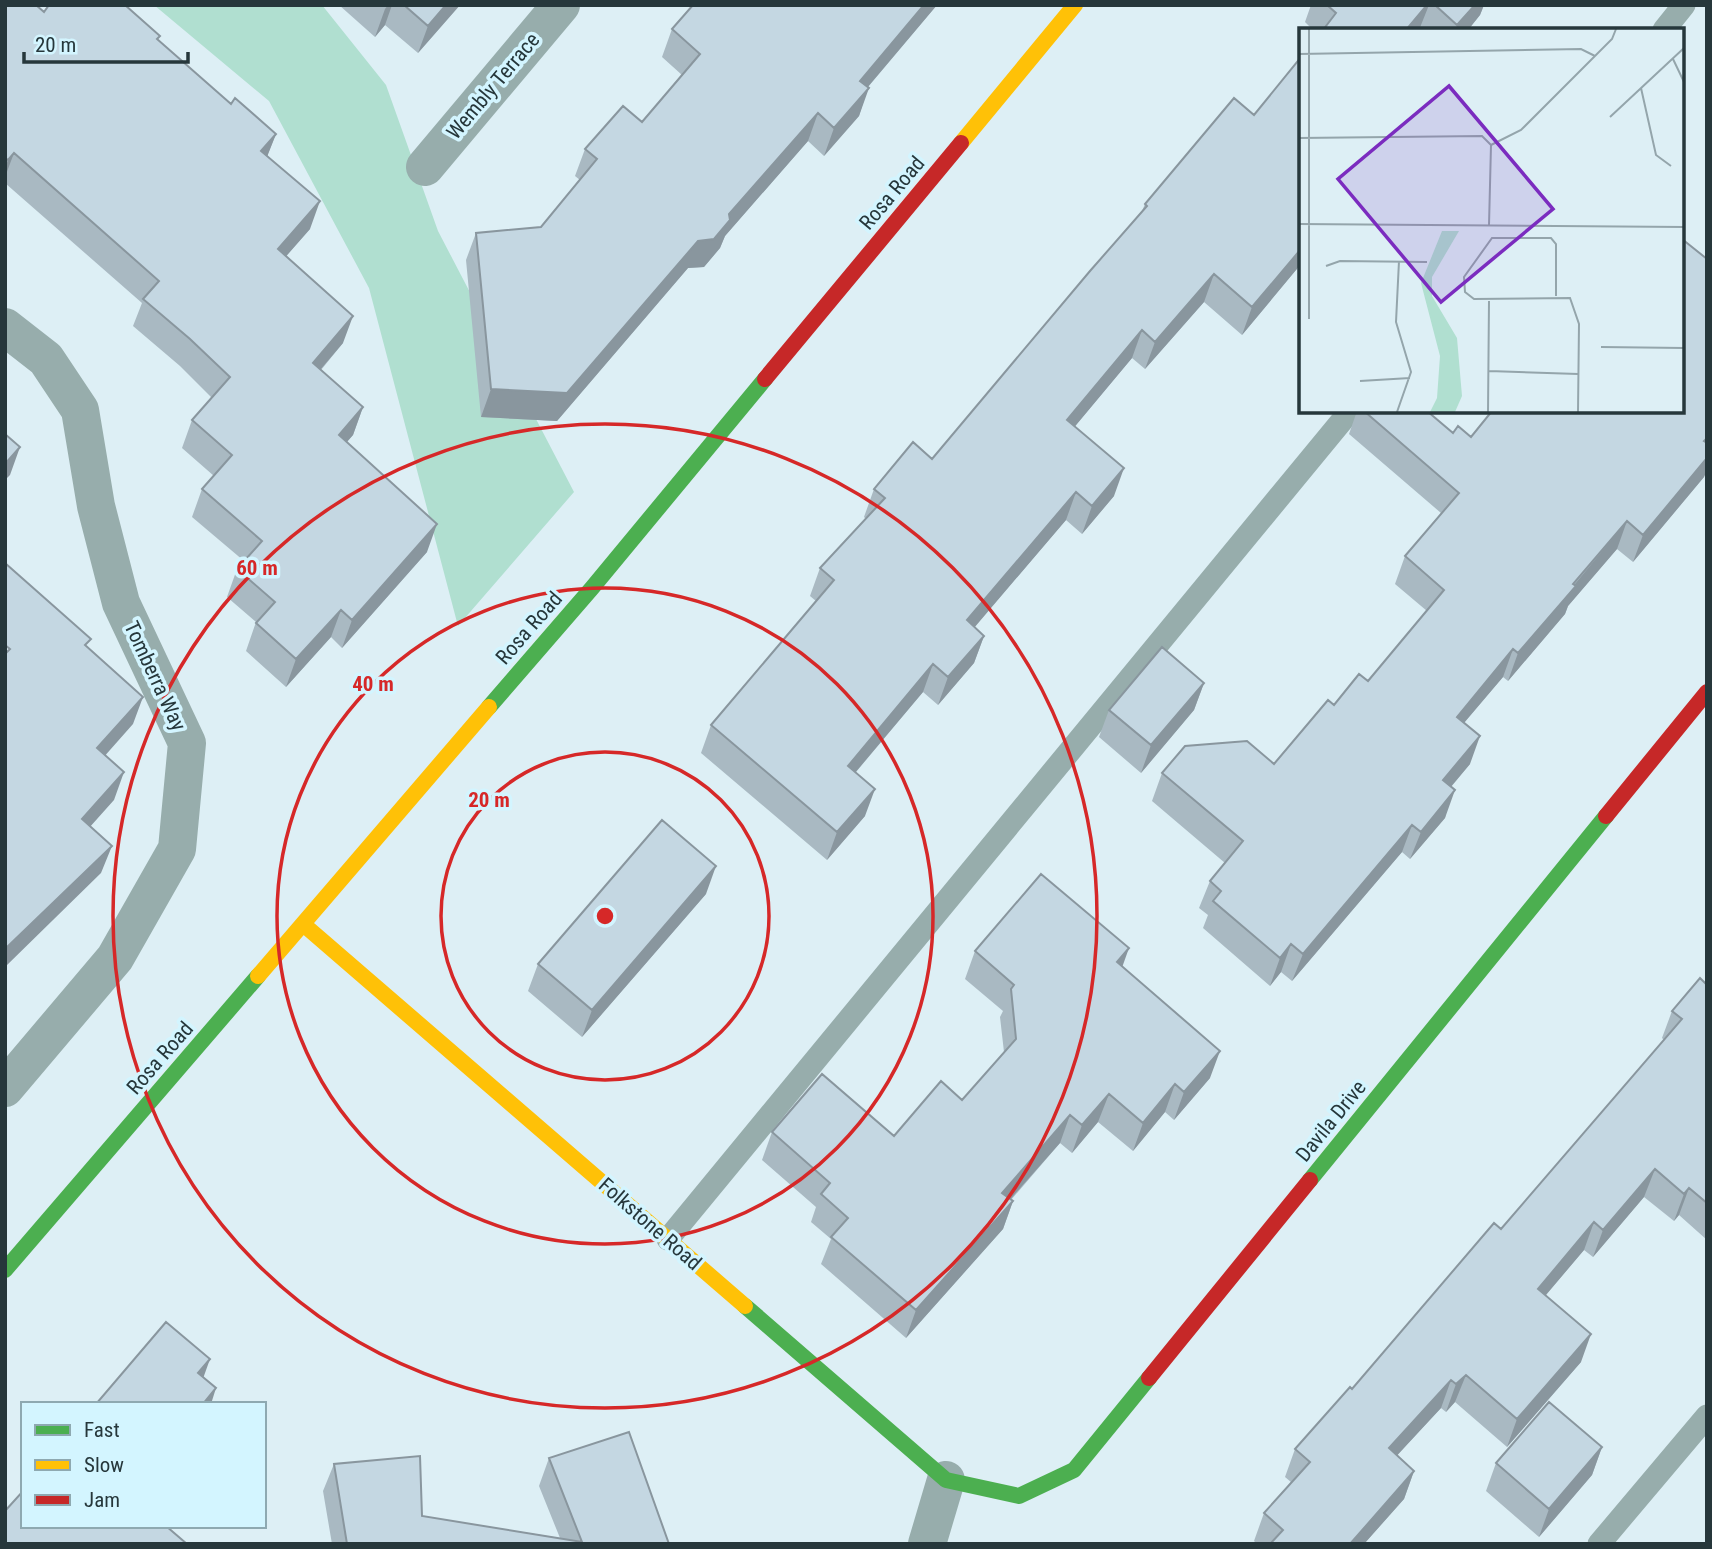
<svg xmlns="http://www.w3.org/2000/svg" width="1712" height="1549" font-family="'Roboto Condensed',sans-serif">
<style>
.forest{fill:#b0dfd0}
.lines{fill:none;stroke-linecap:round;stroke-linejoin:round}
.lane{stroke:#97adac;stroke-width:23}
.street{stroke:#97adac;stroke-width:38}
.fast{stroke:#4caf50;stroke-width:16}
.slow{stroke:#ffc107;stroke-width:16}
.jam{stroke:#c62828;stroke-width:16}
.wall{fill:#a9b9c2}
.shaded-wall{fill:#89969e}
.building{fill:#c4d7e2;stroke:#89969e;stroke-width:2}
.ring{fill:none;stroke:#d62828;stroke-width:3.5}
.labels{text-anchor:middle;stroke-width:7;stroke-linejoin:round;paint-order:stroke}
.street-label{font-size:21px;fill:#26373b;stroke:#d3f5ff}
.inset-road{fill:none;stroke:#94a5ab;stroke-width:2}
.view{fill:#7b2cbf;fill-opacity:0.15;stroke:#7b2cbf;stroke-width:3.5}
.inset-edge{fill:none;stroke:#26373b;stroke-width:3.5}
.centre{fill:#d62828;stroke:#d3f5ff;stroke-width:3.5}
.ring-label{font-size:21px;text-anchor:middle;font-weight:bold;fill:#d62828;stroke:#d3f5ff;stroke-width:7;stroke-linejoin:round;paint-order:stroke}
</style>
<rect width="100%" height="100%" fill="#ddeff5"/>
<path class="forest" d="M 154,5 L 322,5 L 386,85 L 438,231 L 574,492 L 458,626 L 369,288 L 269,101 Z"/>
<g class="lines">
<path class="lane" d="M 1664,30 L 1684,5
M 668,1239 L 1350,411
M 1599,1544 L 1707,1416"/>
<path class="street" d="M 425,167 L 561,5
M 5,327 L 46,359 L 80,410 L 96,506 L 121,603 L 187,743 L 177,849 L 115,958 L 5,1088
M 927,1544 L 946,1480"/>
<path class="fast" d="M 489,707 L 592,588 L 765,379
M 1310,1180 L 1606,816
M 5,1270 L 258,976
M 745,1306 L 946,1480 L 1019,1496 L 1074,1470 L 1149,1378"/>
<path class="slow" d="M 961,143 L 1075,5
M 303,924 L 745,1306
M 258,976 L 489,707"/>
<path class="jam" d="M 765,379 L 961,143
M 1606,816 L 1707,692
M 1149,1378 L 1310,1180"/>
</g>
<path class="wall" d="M 5,5 L 44,12 L 158,41 L 231,104 L 276,134 L 267,156 L 310,229 L 286,256 L 343,343 L 321,370 L 363,407 L 353,435 L 347,442 L 427,552 L 342,648 L 331,637 L 286,687 L 246,651 L 256,622 L 227,597 L 237,569 L 244,561 L 192,517 L 202,489 L 214,476 L 182,448 L 192,420 L 212,398 L 180,366 L 133,326 L 142,303 L 5,183 Z
M 339,5 L 460,5 L 418,53 L 385,25 L 375,37 Z
M 937,5 L 868,87 L 859,116 L 824,156 L 808,141 L 725,236 L 720,248 L 704,267 L 688,268 L 557,421 L 481,417 L 466,260 L 476,233 L 541,227 L 580,180 L 575,176 L 585,149 L 642,122 L 682,75 L 662,57 L 672,29 Z
M 1311,5 L 1484,5 L 1480,15 L 1468,30 L 1313,30 L 1305,22 Z
M 1301,57 L 1301,264 L 1242,335 L 1204,302 L 1145,369 L 1132,358 L 1074,427 L 1114,496 L 1082,534 L 1066,520 L 974,627 L 984,636 L 974,663 L 938,705 L 923,692 L 856,772 L 865,816 L 827,860 L 701,753 L 711,725 L 816,601 L 810,596 L 820,568 L 866,519 L 864,517 L 874,489 L 932,459 L 1142,211 L 1145,204 L 1254,115 Z
M 1707,259 L 1707,470 L 1704,477 L 1633,562 L 1617,549 L 1568,606 L 1565,614 L 1508,681 L 1503,677 L 1464,723 L 1470,764 L 1451,787 L 1445,818 L 1410,859 L 1402,852 L 1292,981 L 1281,972 L 1270,986 L 1203,928 L 1208,915 L 1199,908 L 1210,881 L 1225,863 L 1152,801 L 1162,773 L 1274,764 L 1334,705 L 1368,681 L 1427,611 L 1395,584 L 1405,556 L 1441,513 L 1349,434 L 1357,411 L 1427,411 L 1453,433 L 1471,437 Z
M 1204,683 L 1194,710 L 1141,773 L 1099,737 L 1109,710 Z
M 706,894 L 582,1037 L 528,991 L 538,964 Z
M 975,951 L 1122,967 L 1210,1078 L 1174,1120 L 1165,1112 L 1133,1151 L 1098,1122 L 1072,1153 L 1060,1143 L 1011,1200 L 1013,1201 L 1003,1229 L 906,1338 L 821,1264 L 831,1239 L 811,1222 L 816,1207 L 762,1160 L 772,1132 L 894,1136 L 962,1100 L 1004,1052 L 1000,1017 L 1003,1011 L 965,979 Z
M 1707,985 L 1707,1240 L 1679,1215 L 1674,1221 L 1644,1197 L 1593,1257 L 1584,1250 L 1546,1295 L 1581,1362 L 1507,1447 L 1455,1402 L 1446,1412 L 1441,1408 L 1397,1455 L 1414,1471 L 1404,1499 L 1364,1544 L 1257,1544 L 1254,1541 L 1264,1513 L 1291,1482 L 1285,1477 L 1295,1449 L 1501,1229 L 1664,1040 L 1662,1038 L 1672,1011 Z
M 1602,1447 L 1592,1475 L 1539,1537 L 1486,1491 L 1496,1463 Z
M 549,1458 L 669,1544 L 332,1544 L 323,1491 L 334,1464 L 422,1516 L 560,1538 L 539,1486 Z"/>
<path class="shaded-wall" d="M 388,5 L 392,5 L 385,25 L 375,37 L 385,9 Z
M 446,5 L 460,5 L 418,53 L 428,26 Z
M 924,5 L 937,5 L 850,108 L 860,81 Z
M 1427,5 L 1429,5 L 1419,30 L 1406,30 Z
M 1475,5 L 1484,5 L 1480,15 L 1468,30 L 1456,30 L 1457,25 Z
M 869,88 L 859,116 L 824,156 L 834,128 Z
M 818,113 L 808,141 L 725,236 L 720,248 L 704,267 L 688,268 L 557,421 L 481,417 L 491,389 L 698,241 L 729,214 Z
M 276,134 L 265,162 L 261,151 Z
M 14,153 L 5,177 L 5,168 L 8,160 Z
M 320,201 L 310,229 L 268,277 L 278,249 Z
M 1301,249 L 1301,264 L 1242,335 L 1252,307 Z
M 1214,274 L 1204,302 L 1145,369 L 1155,342 Z
M 353,316 L 343,343 L 303,390 L 313,363 Z
M 1142,330 L 1132,358 L 1057,448 L 1067,420 Z
M 363,407 L 353,435 L 329,462 L 339,435 Z
M 20,447 L 10,475 L 5,480 L 5,464 Z
M 1707,458 L 1707,470 L 1704,477 L 1633,562 L 1643,535 Z
M 1124,468 L 1114,496 L 1082,534 L 1092,506 Z
M 1076,492 L 1066,520 L 957,648 L 967,620 Z
M 1627,521 L 1617,549 L 1568,606 L 1565,614 L 1508,681 L 1518,653 Z
M 437,524 L 427,552 L 342,648 L 352,620 Z
M 341,610 L 331,637 L 286,687 L 296,659 Z
M 984,636 L 974,663 L 938,705 L 948,677 Z
M 1513,649 L 1503,677 L 1446,744 L 1457,717 Z
M 933,664 L 923,692 L 838,793 L 848,766 Z
M 1204,683 L 1194,710 L 1141,773 L 1151,745 Z
M 143,697 L 133,724 L 87,776 L 97,748 Z
M 1480,736 L 1470,764 L 1433,808 L 1443,780 Z
M 124,772 L 114,800 L 72,847 L 82,819 Z
M 875,789 L 865,816 L 827,860 L 837,832 Z
M 1455,790 L 1445,818 L 1410,859 L 1421,832 Z
M 1412,825 L 1402,852 L 1292,981 L 1303,954 Z
M 112,846 L 101,873 L 5,967 L 5,949 Z
M 716,866 L 706,894 L 582,1037 L 592,1010 Z
M 1291,944 L 1281,972 L 1270,986 L 1280,958 Z
M 1129,948 L 1119,976 L 1117,962 Z
M 1220,1051 L 1210,1078 L 1174,1120 L 1184,1092 Z
M 1175,1084 L 1165,1112 L 1133,1151 L 1143,1123 Z
M 1109,1094 L 1098,1122 L 1072,1153 L 1082,1125 Z
M 1070,1115 L 1060,1143 L 992,1220 L 1002,1193 Z
M 1655,1169 L 1644,1197 L 1593,1257 L 1603,1230 Z
M 1689,1188 L 1679,1215 L 1674,1221 L 1684,1194 Z
M 1013,1201 L 1003,1229 L 906,1338 L 916,1310 Z
M 1594,1222 L 1584,1250 L 1528,1316 L 1538,1289 Z
M 1591,1334 L 1581,1362 L 1507,1447 L 1517,1419 Z
M 210,1359 L 200,1387 L 198,1373 Z
M 1466,1375 L 1455,1402 L 1446,1412 L 1456,1384 Z
M 1451,1380 L 1441,1408 L 1379,1475 L 1389,1448 Z
M 216,1388 L 211,1404 L 203,1404 Z
M 1602,1447 L 1592,1475 L 1539,1537 L 1549,1509 Z
M 1414,1471 L 1404,1499 L 1364,1544 L 1350,1544 Z"/>
<path class="building" d="M 5,5 L 36,5 L 44,12 L 49,5 L 125,5 L 160,36 L 157,39 L 231,104 L 235,98 L 276,134 L 261,151 L 320,201 L 278,249 L 353,316 L 313,363 L 363,407 L 339,435 L 437,524 L 352,620 L 341,610 L 296,659 L 256,623 L 275,602 L 237,569 L 262,541 L 202,489 L 232,455 L 192,420 L 230,377 L 190,339 L 143,299 L 159,281 L 14,153 L 8,160 L 5,158 Z
M 404,5 L 446,5 L 428,26 Z
M 693,5 L 924,5 L 860,81 L 869,88 L 834,128 L 818,113 L 729,214 L 730,220 L 714,239 L 698,241 L 567,393 L 491,389 L 476,233 L 541,227 L 597,159 L 585,149 L 623,106 L 642,122 L 700,54 L 672,29 Z
M 1327,5 L 1427,5 L 1406,30 L 1323,30 L 1336,13 Z
M 1435,5 L 1475,5 L 1457,25 Z
M 1301,57 L 1301,249 L 1252,307 L 1214,274 L 1155,342 L 1142,330 L 1067,420 L 1124,468 L 1092,506 L 1076,492 L 967,620 L 984,636 L 948,677 L 933,664 L 848,766 L 875,789 L 837,832 L 711,725 L 834,580 L 820,568 L 885,498 L 874,489 L 913,442 L 932,459 L 1090,271 L 1147,206 L 1145,204 L 1234,98 L 1254,115 Z
M 1682,239 L 1707,259 L 1707,438 L 1704,441 L 1707,443 L 1707,458 L 1643,535 L 1627,521 L 1573,584 L 1576,586 L 1518,653 L 1513,649 L 1457,717 L 1480,736 L 1443,780 L 1455,790 L 1421,832 L 1412,825 L 1303,954 L 1291,944 L 1280,958 L 1213,901 L 1221,891 L 1210,881 L 1243,841 L 1162,773 L 1185,746 L 1247,741 L 1274,764 L 1328,700 L 1334,705 L 1359,674 L 1368,681 L 1444,590 L 1405,556 L 1459,493 L 1364,411 L 1427,411 L 1453,433 L 1458,426 L 1471,437 L 1492,411 L 1682,411 Z
M 5,434 L 20,447 L 5,464 Z
M 5,563 L 91,639 L 85,645 L 143,697 L 97,748 L 124,772 L 82,819 L 112,846 L 5,949 L 5,654 L 10,649 L 5,645 Z
M 1162,647 L 1204,683 L 1151,745 L 1109,710 Z
M 662,820 L 716,866 L 592,1010 L 538,964 Z
M 1041,874 L 1129,948 L 1117,962 L 1220,1051 L 1184,1092 L 1175,1084 L 1143,1123 L 1109,1094 L 1082,1125 L 1070,1115 L 1002,1193 L 1013,1201 L 916,1310 L 831,1237 L 848,1218 L 821,1194 L 830,1183 L 772,1132 L 822,1074 L 894,1136 L 941,1081 L 962,1100 L 1016,1039 L 1011,989 L 1014,985 L 975,951 Z
M 1700,978 L 1707,985 L 1707,1203 L 1689,1188 L 1684,1194 L 1655,1169 L 1603,1230 L 1594,1222 L 1538,1289 L 1591,1334 L 1517,1419 L 1466,1375 L 1456,1384 L 1451,1380 L 1389,1448 L 1414,1471 L 1350,1544 L 1270,1544 L 1283,1530 L 1264,1513 L 1310,1462 L 1295,1449 L 1350,1387 L 1352,1389 L 1494,1223 L 1501,1229 L 1682,1019 L 1672,1011 Z
M 166,1322 L 210,1359 L 198,1373 L 216,1388 L 203,1404 L 96,1404 Z
M 1549,1402 L 1602,1447 L 1549,1509 L 1496,1463 Z
M 629,1432 L 669,1544 L 347,1544 L 334,1464 L 420,1456 L 422,1516 L 582,1542 L 549,1458 Z
M 23,1491 L 23,1526 L 166,1526 L 187,1544 L 5,1544 L 5,1511 Z"/>
<g class="ring">
<circle cx="605" cy="916" r="164"/>
<circle cx="605" cy="916" r="328"/>
<circle cx="605" cy="916" r="492"/>
</g>
<g class="labels">
<g class="street-label">
<text transform="translate(493 86) rotate(-50)" y="7">Wembly Terrace</text>
<text transform="translate(892 193) rotate(-50)" y="7">Rosa Road</text>
<text transform="translate(529 628) rotate(-49)" y="7">Rosa Road</text>
<text transform="translate(155 676) rotate(65)" y="7">Tomberra Way</text>
<text transform="translate(160 1058) rotate(-49)" y="7">Rosa Road</text>
<text transform="translate(1331 1121) rotate(-51)" y="7">Davila Drive</text>
<text transform="translate(650 1224) rotate(41)" y="7">Folkstone Road</text>
</g>
</g>
<g transform="translate(1299 28)">
<rect width="385" height="385" fill="#ddeff5"/>
<path d="M 143,203 L 160,203 L 133,249 L 133,268 L 158,310 L 163,368 L 156,384 L 131,384 L 138,370 L 141,328 L 122,255 Z" fill="#b0dfd0"/>
<path class="inset-road" d="M 0,26 L 282,21 L 296,28M 374,31 L 385,54M 342,60 L 357,127 L 372,138M 311,89 L 385,20M 0,110 L 183,108 L 192,117M 192,117 L 222,102 L 313,11 L 317,1M 0,196 L 385,199M 190,197 L 192,117M 27,238 L 41,233 L 128,234M 257,268 L 257,216 L 252,210 L 193,210 L 165,249 L 166,264 L 175,271 L 271,270 L 280,296 L 279,384M 10,291 L 10,1M 302,319 L 385,320M 190,343 L 279,346M 61,353 L 111,350M 98,384 L 112,344 L 97,294 L 100,233M 189,384 L 190,273"/>
<path class="view" d="M 150,58 L 254,181 L 142,274 L 39,151 Z"/>
<rect width="385" height="385" class="inset-edge"/>
</g>
<circle cx="605" cy="916" r="10" class="centre"/>
<g class="ring-label">
<text x="257" y="575">60 m</text>
<text x="373" y="691">40 m</text>
<text x="489" y="807">20 m</text>
</g>
<rect width="1712" height="1549" fill="none" stroke="#26373b" stroke-width="14"/>
<rect x="21" y="1402" width="245" height="126" fill="#d3f5ff" stroke="#8ea9b1" stroke-width="2"/>
<rect x="35" y="1425" width="35" height="10" fill="#4caf50" stroke="#8ea9b1" stroke-width="2"/>
<text x="84" y="1437" font-size="21" fill="#26373b">Fast</text>
<rect x="35" y="1460" width="35" height="10" fill="#ffc107" stroke="#8ea9b1" stroke-width="2"/>
<text x="84" y="1472" font-size="21" fill="#26373b">Slow</text>
<rect x="35" y="1495" width="35" height="10" fill="#c62828" stroke="#8ea9b1" stroke-width="2"/>
<text x="84" y="1507" font-size="21" fill="#26373b">Jam</text>
<path d="M24 52v10h164v-10" fill="none" stroke="#26373b" stroke-width="3.5"/>
<text x="35" y="52" font-size="21" fill="#26373b" stroke="#d3f5ff" stroke-width="5" paint-order="stroke">20 m</text>
</svg>
